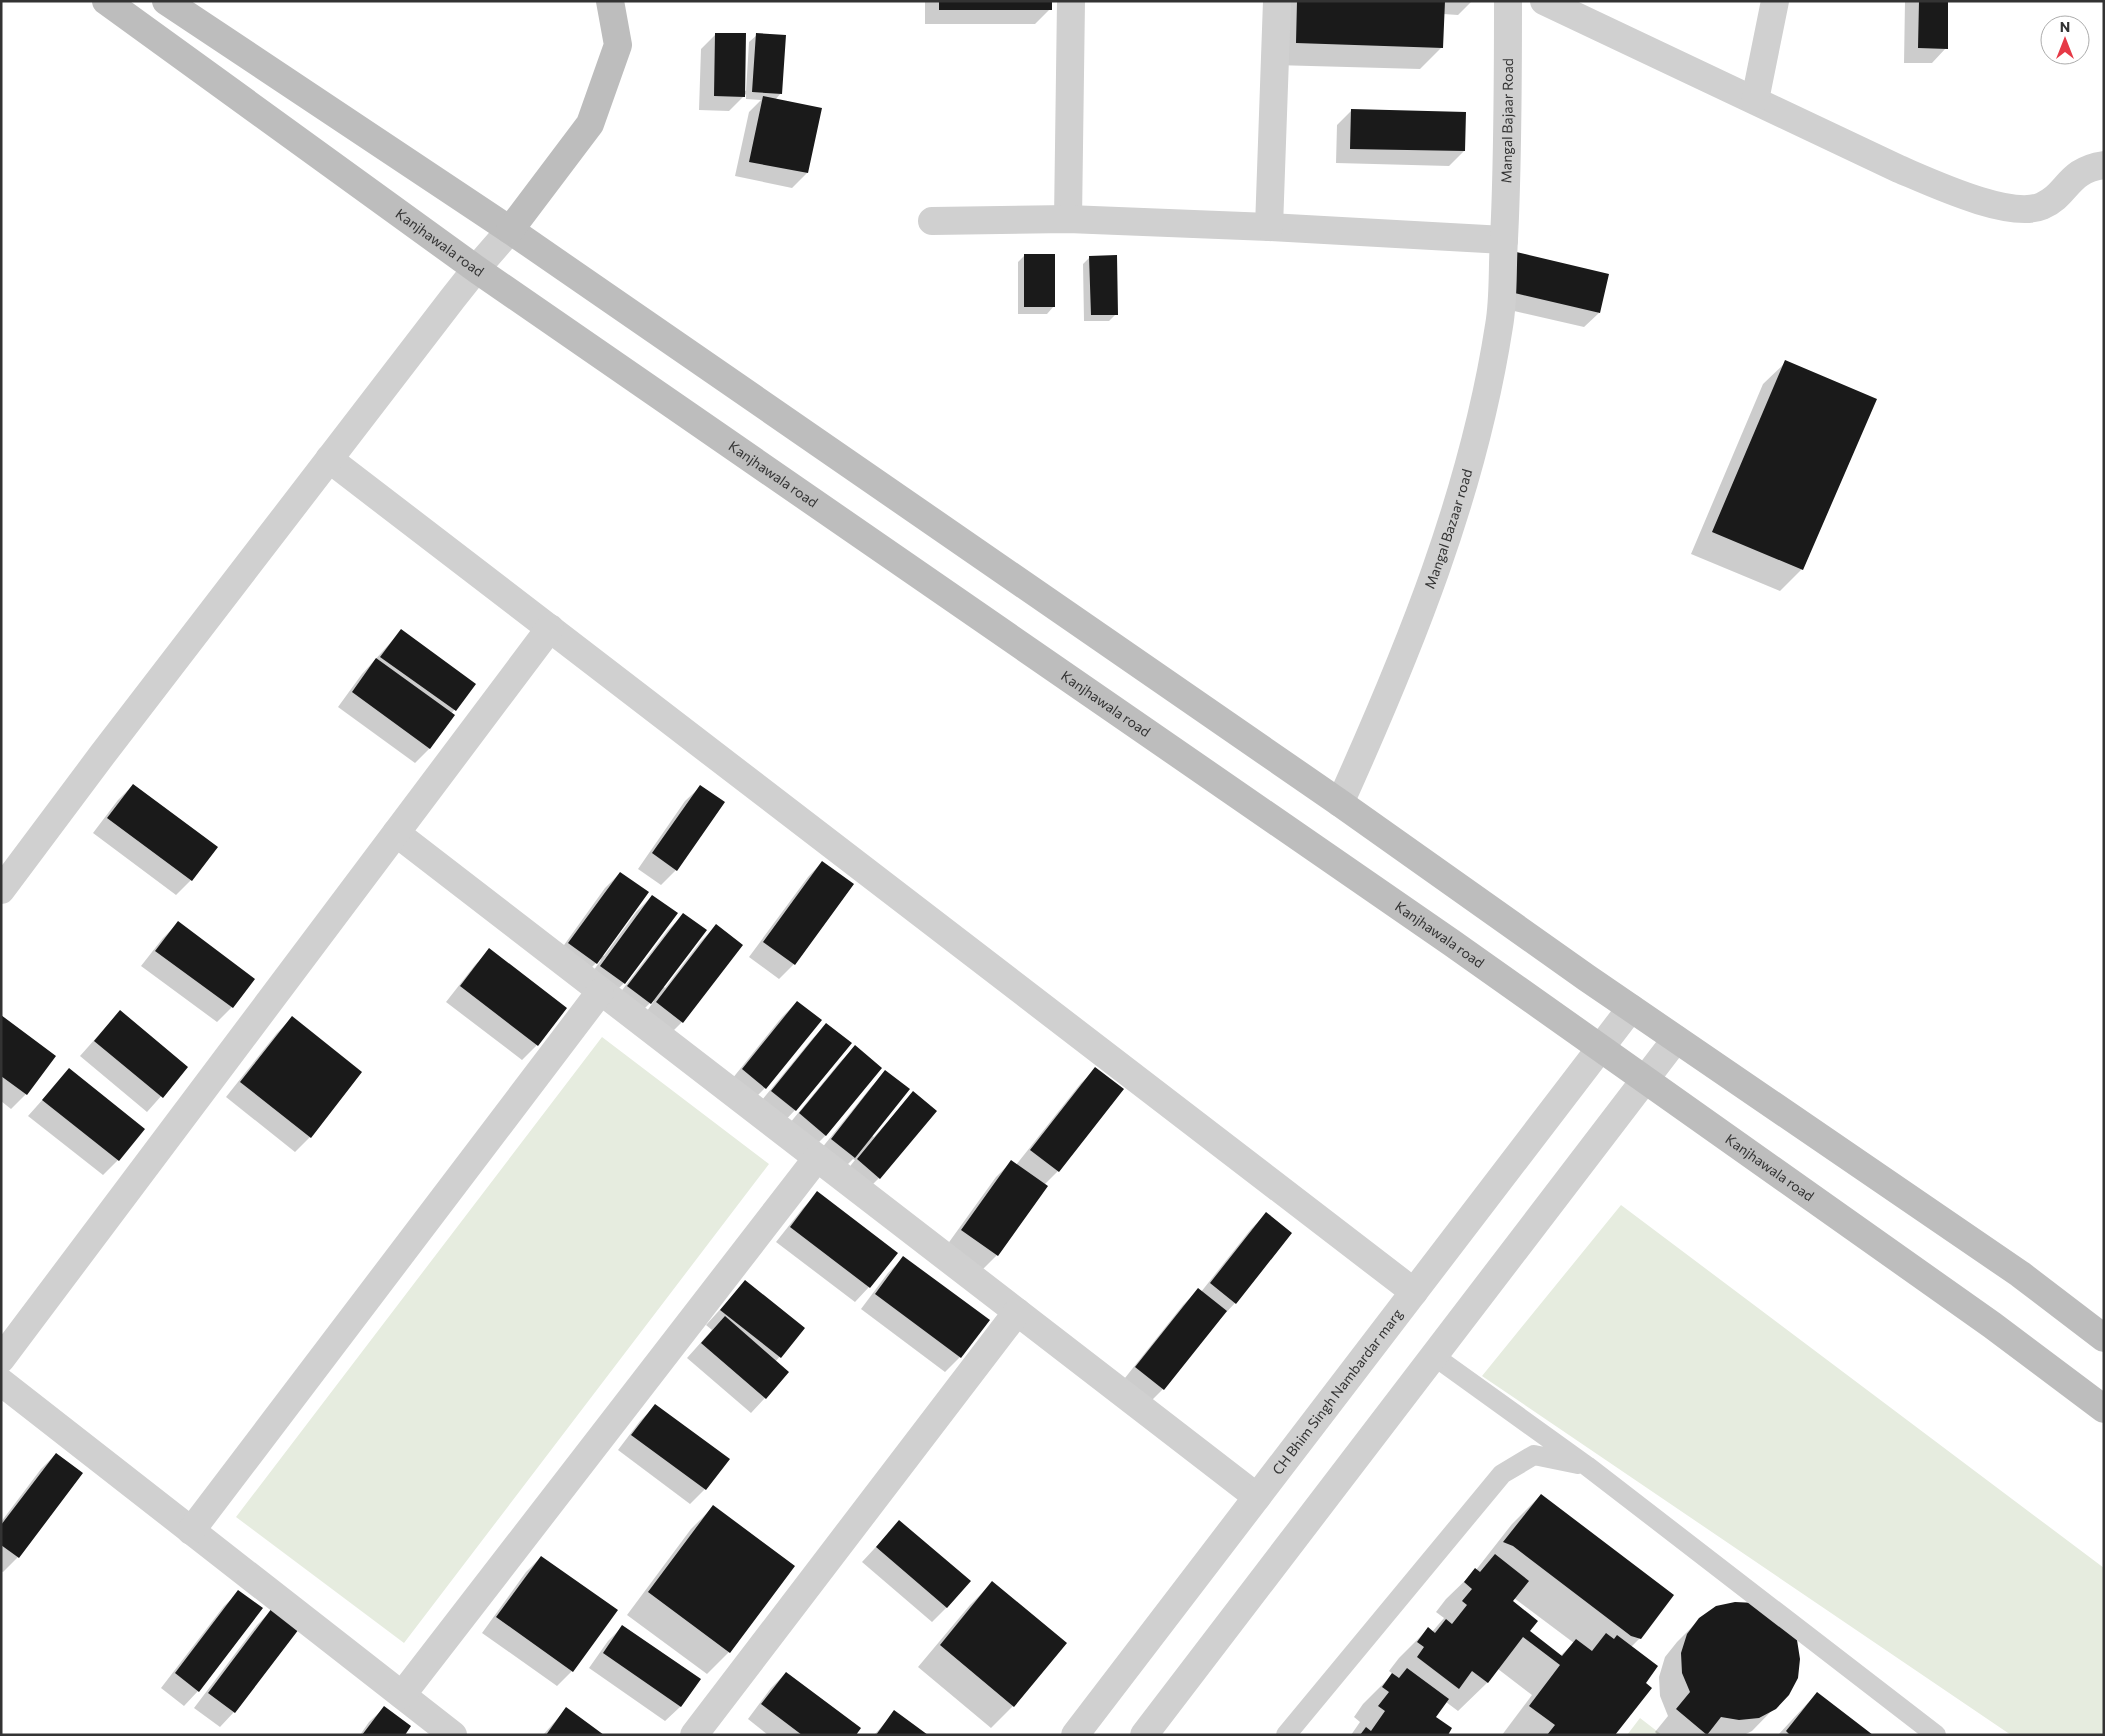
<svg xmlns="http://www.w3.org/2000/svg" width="2105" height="1736" font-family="Commissioner,sans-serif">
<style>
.green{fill:#e6ecdf}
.shadow{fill:#0003;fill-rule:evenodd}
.building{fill:#1a1a1a}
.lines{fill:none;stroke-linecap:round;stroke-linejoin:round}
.lane{stroke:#d0d0d0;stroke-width:20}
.street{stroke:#d0d0d0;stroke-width:28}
.secondary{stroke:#bdbdbd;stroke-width:28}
.labels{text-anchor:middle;stroke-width:5;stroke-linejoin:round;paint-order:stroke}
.street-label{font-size:14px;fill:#333;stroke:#fff}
</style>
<rect width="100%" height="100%" fill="#fff"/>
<path class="green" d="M 602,1037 L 769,1164 L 404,1643 L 236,1517 Z
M 1621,1205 L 2104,1568 L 2104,1735 L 2011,1735 L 1482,1376 Z
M 1640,1718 L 1662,1735 L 1627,1735 Z"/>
<path class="shadow" d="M 925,1 L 1050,1 L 1050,9 L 1035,24 L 925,24 Z
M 1276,1 L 1472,1 L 1458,15 L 1443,14 L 1442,47 L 1420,69 L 1274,65 Z
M 1905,1 L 1947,1 L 1946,48 L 1932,63 L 1904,63 Z
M 716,34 L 744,90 L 746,91 L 749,42 L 757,35 L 781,93 L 775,100 L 807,173 L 792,188 L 735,176 L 749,112 L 761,100 L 746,99 L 746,94 L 729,111 L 699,110 L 701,49 Z
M 1352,110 L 1464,151 L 1449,166 L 1336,163 L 1337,125 Z
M 1512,252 L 1599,313 L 1584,327 L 1488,305 Z
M 1025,255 L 1054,306 L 1047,314 L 1018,314 L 1018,262 Z
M 1090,257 L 1116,314 L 1109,321 L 1084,321 L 1083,264 Z
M 1786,362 L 1802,569 L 1780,591 L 1691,554 L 1763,384 Z
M 401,631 L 474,684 L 451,714 L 429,749 L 415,763 L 338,707 L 362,674 Z
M 133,785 L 216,847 L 191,880 L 176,895 L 93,833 L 118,800 Z
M 700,787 L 724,802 L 676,870 L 661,885 L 638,869 L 685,801 Z
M 822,862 L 852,884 L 794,964 L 779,979 L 749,957 L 808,877 Z
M 620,873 L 602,955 L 604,956 L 637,911 L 652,896 L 676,914 L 624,983 L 609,998 L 586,981 L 601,960 L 600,959 L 581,978 L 554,959 L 605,888 Z
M 683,915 L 663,986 L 665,988 L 701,941 L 716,926 L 682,1022 L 667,1037 L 642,1018 L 654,1001 L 653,1000 L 635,1018 L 613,1002 L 668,930 Z
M 178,923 L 253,979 L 232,1007 L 217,1022 L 141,966 L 163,938 Z
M 490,950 L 537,1045 L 522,1060 L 446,1002 L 475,965 Z
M 797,1002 L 765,1088 L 750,1103 L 728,1084 L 782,1017 Z
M 120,1011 L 187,1067 L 147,1112 L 80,1056 Z
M 1,1017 L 26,1094 L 11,1109 L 1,1101 Z
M 292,1018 L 361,1073 L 310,1137 L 295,1152 L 226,1097 L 277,1033 Z
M 827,1024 L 795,1110 L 781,1125 L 757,1106 L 812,1039 Z
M 855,1047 L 826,1135 L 811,1150 L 785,1129 L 840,1062 Z
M 1096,1069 L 1122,1089 L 1058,1171 L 1044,1185 L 997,1255 L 982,1270 L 947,1245 L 996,1177 L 1011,1162 L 1016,1165 L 1081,1083 Z
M 69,1070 L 143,1129 L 118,1160 L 103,1175 L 28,1116 Z
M 886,1072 L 872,1136 L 874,1137 L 913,1093 L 879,1178 L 864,1193 L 843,1175 L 855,1160 L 853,1159 L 840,1172 L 817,1154 L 871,1087 Z
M 818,1193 L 869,1287 L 855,1302 L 776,1242 L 803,1208 Z
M 1266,1214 L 1235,1303 L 1221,1318 L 1163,1389 L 1148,1404 L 1121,1383 L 1183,1305 L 1198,1290 L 1201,1292 L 1251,1229 Z
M 903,1258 L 960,1357 L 945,1372 L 861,1309 L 888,1273 Z
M 745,1282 L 804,1329 L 775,1362 L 765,1398 L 751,1413 L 687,1358 L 712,1330 L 706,1325 Z
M 655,1406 L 728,1460 L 705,1489 L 690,1504 L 618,1450 L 640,1421 Z
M 56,1454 L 18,1557 L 3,1572 L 1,1571 L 1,1522 L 41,1469 Z
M 1541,1495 L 1640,1638 L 1631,1647 L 1614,1735 L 1502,1735 L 1532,1695 L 1498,1669 L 1488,1682 L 1458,1711 L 1446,1702 L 1434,1717 L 1446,1735 L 1351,1735 L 1360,1722 L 1354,1717 L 1363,1704 L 1393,1674 L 1389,1671 L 1399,1658 L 1428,1629 L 1432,1632 L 1444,1618 L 1436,1612 L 1446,1599 L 1476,1570 L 1512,1524 ZM 1514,1598 L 1574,1643 L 1560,1656 L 1528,1631 L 1511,1601 Z
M 713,1507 L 729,1652 L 707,1674 L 627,1615 L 691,1529 Z
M 899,1522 L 947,1607 L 932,1622 L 862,1562 Z
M 541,1557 L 572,1671 L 557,1686 L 482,1633 L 526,1572 Z
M 992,1583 L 1013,1706 L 991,1728 L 918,1667 L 970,1605 Z
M 239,1592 L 198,1691 L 184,1706 L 161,1688 L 224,1606 Z
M 272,1610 L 234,1712 L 220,1727 L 194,1708 L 257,1625 Z
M 1700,1619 L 1788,1694 L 1752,1731 L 1744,1735 L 1658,1735 L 1655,1732 L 1668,1716 L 1660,1696 L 1659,1677 L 1665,1657 L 1677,1642 Z
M 623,1626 L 699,1680 L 680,1707 L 665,1721 L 589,1668 L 608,1641 Z
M 786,1673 L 854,1735 L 768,1735 L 748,1719 L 771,1688 Z
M 1817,1693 L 1871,1735 L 1778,1735 Z
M 384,1708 L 403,1735 L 360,1735 L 369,1722 Z
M 566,1709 L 601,1735 L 543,1735 Z
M 895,1712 L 926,1735 L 874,1735 Z"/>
<path class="building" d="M 939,1 L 1052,1 L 1052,10 L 939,10 Z
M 1297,1 L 1445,1 L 1443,48 L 1296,43 Z
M 1919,1 L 1948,1 L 1948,49 L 1918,48 Z
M 715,33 L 746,33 L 745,97 L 714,96 Z
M 756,33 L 786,35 L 782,94 L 752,92 Z
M 763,96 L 822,108 L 808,173 L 749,162 Z
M 1351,109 L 1466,112 L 1465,151 L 1350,149 Z
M 1512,251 L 1609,274 L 1600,313 L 1502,290 Z
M 1024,254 L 1055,254 L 1055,307 L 1024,307 Z
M 1117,255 L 1118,315 L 1091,315 L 1089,256 Z
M 1785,360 L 1877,399 L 1803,570 L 1712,532 Z
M 401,629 L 476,684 L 456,711 L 380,657 Z
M 376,658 L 455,715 L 430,749 L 352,692 Z
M 133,784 L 218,847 L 192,881 L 107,818 Z
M 700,785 L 725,802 L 677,871 L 652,853 Z
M 822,861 L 854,884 L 795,965 L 763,942 Z
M 620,872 L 649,892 L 597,964 L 568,943 Z
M 652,895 L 678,913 L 625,984 L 600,966 Z
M 683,913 L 707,930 L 651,1004 L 627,986 Z
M 178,921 L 255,979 L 233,1008 L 155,951 Z
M 716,924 L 743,945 L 683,1023 L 656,1002 Z
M 489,948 L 567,1008 L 538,1046 L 460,986 Z
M 797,1001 L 822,1020 L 766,1089 L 742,1069 Z
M 120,1010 L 188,1067 L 163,1098 L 94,1041 Z
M 1,1015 L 56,1056 L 27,1095 L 1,1076 Z
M 292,1016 L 362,1072 L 311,1138 L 240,1082 Z
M 826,1023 L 852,1043 L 796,1111 L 771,1091 Z
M 855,1045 L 882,1068 L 826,1136 L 799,1113 Z
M 1095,1067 L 1124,1089 L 1059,1172 L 1030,1150 Z
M 69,1068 L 145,1129 L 119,1161 L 42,1100 Z
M 885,1070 L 910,1089 L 855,1158 L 831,1139 Z
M 913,1091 L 937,1111 L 880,1179 L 857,1159 Z
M 1011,1160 L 1048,1186 L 998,1256 L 961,1230 Z
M 817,1191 L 898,1253 L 870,1288 L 790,1227 Z
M 1266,1212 L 1292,1233 L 1236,1304 L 1210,1283 Z
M 903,1256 L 990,1320 L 961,1358 L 875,1294 Z
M 745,1280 L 805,1328 L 781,1358 L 720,1310 Z
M 1198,1288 L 1227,1311 L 1164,1390 L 1135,1367 Z
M 725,1316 L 789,1372 L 766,1399 L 701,1343 Z
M 655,1404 L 730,1459 L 706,1490 L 631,1435 Z
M 56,1453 L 83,1473 L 19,1558 L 1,1545 L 1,1525 Z
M 1541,1494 L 1674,1595 L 1641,1639 L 1631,1636 L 1513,1546 L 1503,1542 Z
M 713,1505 L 795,1566 L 730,1653 L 648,1592 Z
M 899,1520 L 971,1581 L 947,1608 L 876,1547 Z
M 1495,1554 L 1529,1581 L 1513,1601 L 1538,1621 L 1530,1631 L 1562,1656 L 1576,1639 L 1592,1651 L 1606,1633 L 1614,1639 L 1617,1635 L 1658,1666 L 1646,1683 L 1652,1688 L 1615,1735 L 1547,1735 L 1555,1725 L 1529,1706 L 1560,1665 L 1523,1637 L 1488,1683 L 1472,1671 L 1459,1689 L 1417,1657 L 1424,1647 L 1417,1642 L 1428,1627 L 1435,1633 L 1446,1619 L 1452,1624 L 1467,1605 L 1462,1601 L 1472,1589 L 1464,1582 L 1475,1568 L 1480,1572 Z
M 541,1556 L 618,1610 L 573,1672 L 496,1617 Z
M 992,1581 L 1067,1643 L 1014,1707 L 940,1645 Z
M 238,1590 L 263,1608 L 199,1692 L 175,1673 Z
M 1735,1602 L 1756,1603 L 1788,1623 L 1797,1640 L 1800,1659 L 1798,1678 L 1789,1695 L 1776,1709 L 1759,1718 L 1739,1720 L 1721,1717 L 1707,1735 L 1676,1709 L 1690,1692 L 1682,1673 L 1681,1653 L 1687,1634 L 1699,1618 L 1716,1606 Z
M 272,1608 L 299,1629 L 235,1713 L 208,1693 Z
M 622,1625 L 701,1679 L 681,1707 L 603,1653 Z
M 1407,1668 L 1449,1699 L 1436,1717 L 1452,1728 L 1448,1735 L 1360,1735 L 1366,1727 L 1371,1731 L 1385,1711 L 1378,1706 L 1389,1692 L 1382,1687 L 1392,1673 L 1399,1678 Z
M 786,1672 L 861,1728 L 856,1735 L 802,1735 L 761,1704 Z
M 1817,1692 L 1873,1735 L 1790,1735 L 1786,1731 Z
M 384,1706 L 411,1726 L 405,1735 L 362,1735 Z
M 566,1707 L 604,1735 L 546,1735 Z
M 894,1710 L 928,1735 L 876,1735 Z"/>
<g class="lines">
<path class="lane" d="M 1434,1356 L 1587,1466 L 1936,1735
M 1286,1735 L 1502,1474 L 1534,1455 L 1578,1464"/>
<g class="street">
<path d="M 1544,1 L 1899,169 C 1930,182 2010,220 2042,206 C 2068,195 2067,170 2104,165"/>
<path d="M 1755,100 L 1775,1"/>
<path d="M 1068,219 L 1071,1"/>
<path d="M 932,221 L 1068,219 L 1269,227 L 1504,240"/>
<path d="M 1269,227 L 1277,1"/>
<path d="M 329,459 L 1414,1292"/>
<path id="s1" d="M 1340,803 C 1409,650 1473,494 1499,326 C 1504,298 1502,268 1504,239 C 1508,160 1508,81 1508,1"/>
<path d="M 396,833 L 1257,1497"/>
<path d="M 1,890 L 102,755 L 453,298 L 476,269 L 510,230"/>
<path d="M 1,1359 L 550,628"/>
<path d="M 1,1382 L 453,1735"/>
<path d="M 191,1531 L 600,992"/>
<path d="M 402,1695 L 817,1158"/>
<path d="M 694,1735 L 1017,1312"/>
<path id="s2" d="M 1075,1735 L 1631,1008"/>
<path d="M 1144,1735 L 1676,1039"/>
</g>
<g class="secondary">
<path id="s3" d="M 106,1 L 476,269 L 1452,943 L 1992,1325 L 2104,1409"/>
<path d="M 166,1 L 510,230 L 1340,803 L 1587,978 L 2020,1274 L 2104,1338"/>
<path d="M 510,230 L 590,124 L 618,45 L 610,1"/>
</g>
</g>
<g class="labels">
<g class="street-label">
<text dy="5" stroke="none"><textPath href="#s1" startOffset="710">Mangal Bajaar Road</textPath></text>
<text dy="5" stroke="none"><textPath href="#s3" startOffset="412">Kanjhawala road</textPath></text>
<text dy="5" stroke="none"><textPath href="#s3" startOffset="818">Kanjhawala road</textPath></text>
<text dy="5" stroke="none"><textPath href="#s1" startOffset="295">Mangal Bazaar road</textPath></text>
<text dy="5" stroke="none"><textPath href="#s3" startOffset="1222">Kanjhawala road</textPath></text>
<text dy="5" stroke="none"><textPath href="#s3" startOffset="1628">Kanjhawala road</textPath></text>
<text dy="5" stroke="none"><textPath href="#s3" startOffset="2032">Kanjhawala road</textPath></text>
<text dy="5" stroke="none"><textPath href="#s2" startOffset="432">CH Bhim Singh Nambardar marg</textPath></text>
</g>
</g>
<rect width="2105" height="1736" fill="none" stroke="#333333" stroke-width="5"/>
<g transform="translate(2065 40)"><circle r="24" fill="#ffffff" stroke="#adadad"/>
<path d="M0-4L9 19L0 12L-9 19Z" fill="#e63946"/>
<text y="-8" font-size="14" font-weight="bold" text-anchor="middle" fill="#333333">N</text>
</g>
</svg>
